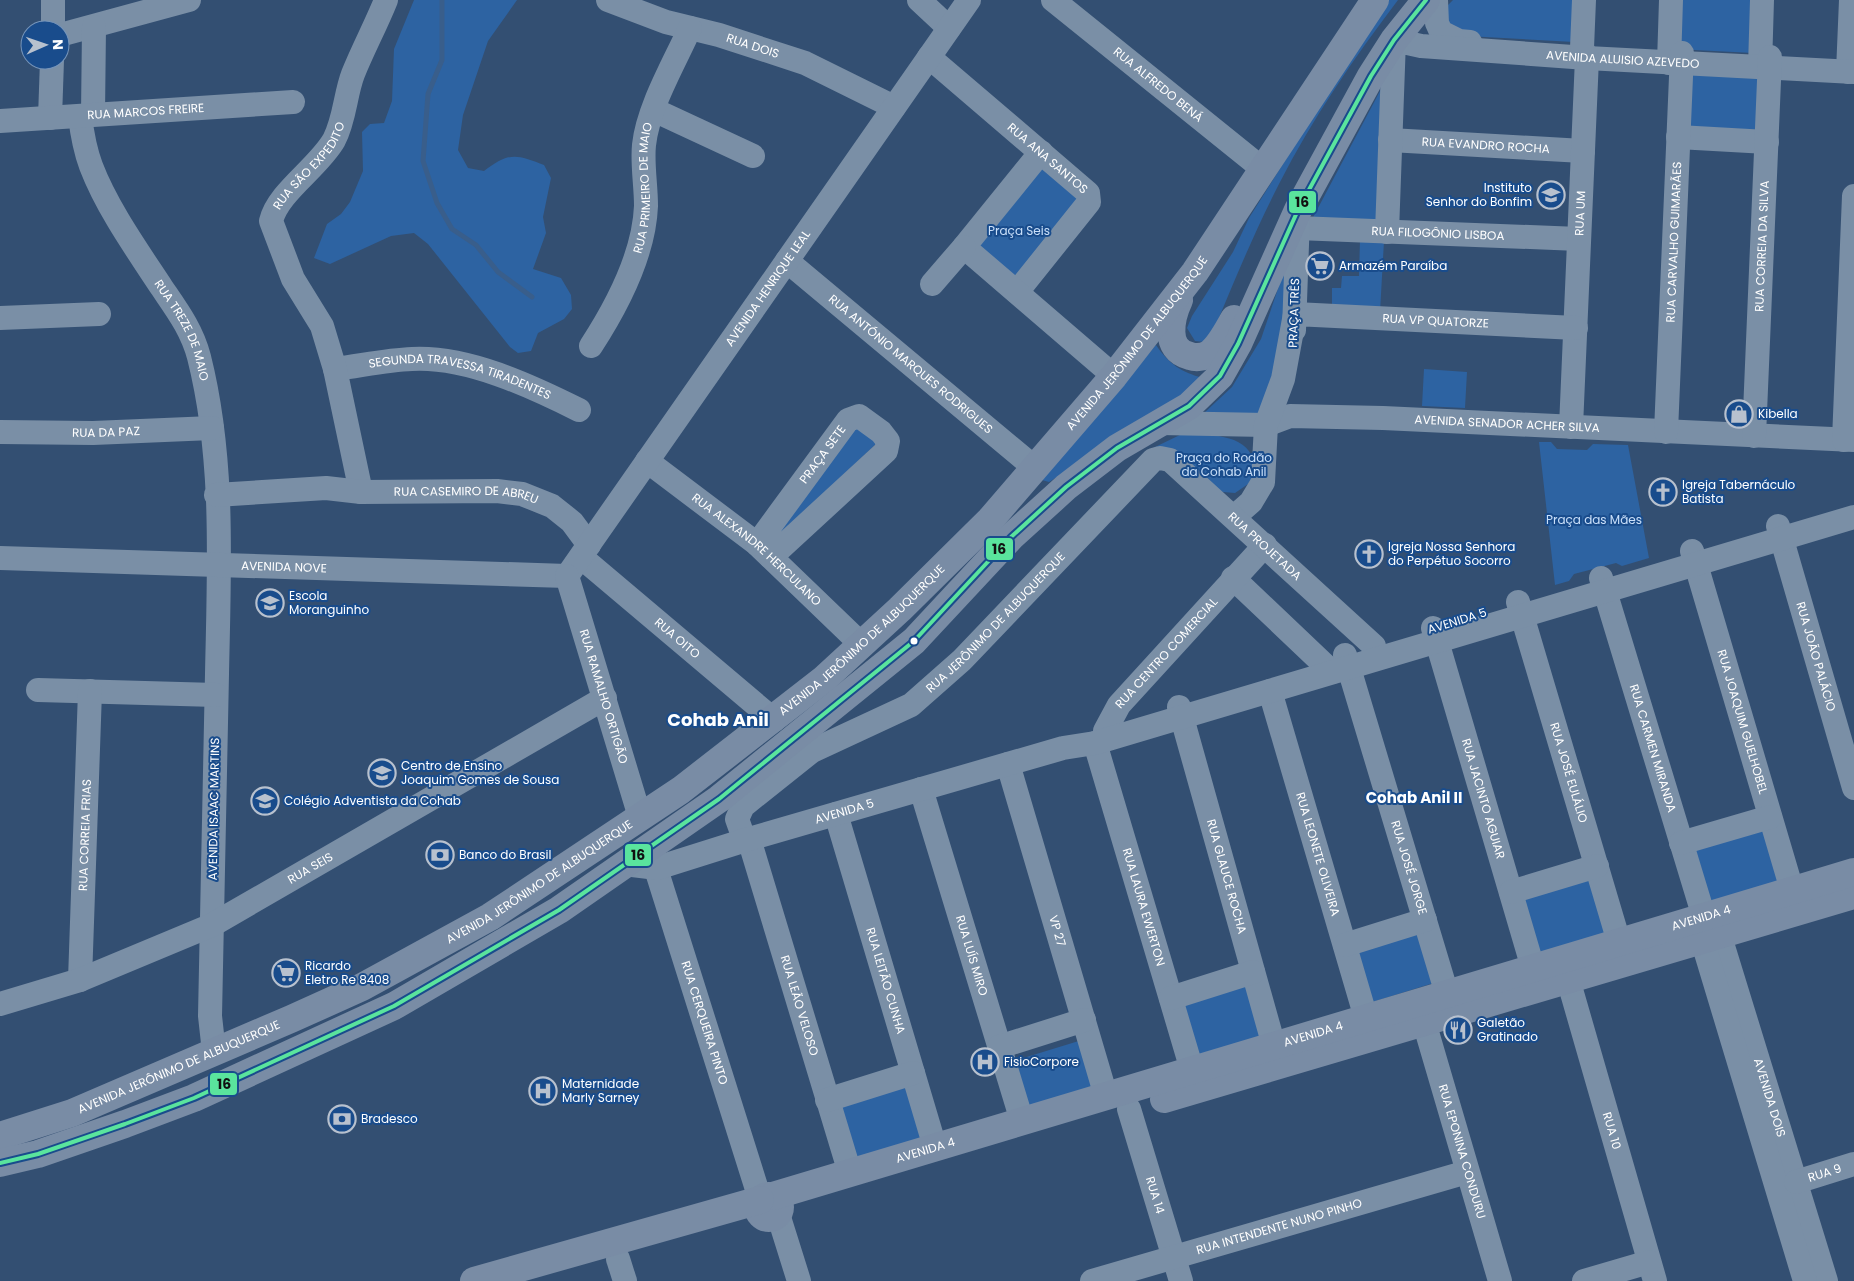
<svg xmlns="http://www.w3.org/2000/svg" width="1854" height="1281" font-family="Poppins,sans-serif">
<style>
.green{fill:#2d63a2}
.lines{fill:none;stroke-linecap:round;stroke-linejoin:round}
.stream{stroke:#395e8b;stroke-width:5}
.minor{stroke:#7a8fa6;stroke-width:24}
.major{stroke:#798ca5;stroke-width:28}
.bus-1-casing{stroke:#194c8c;stroke-width:8}
.bus-1{stroke:#5ae49d;stroke-width:4}
.bus-dot{fill:#fff;stroke:#194c8c;stroke-width:2}
.labels{text-anchor:middle;stroke-width:4;stroke-linejoin:round;paint-order:stroke}
.street-label{font-size:12px;fill:#fff;stroke:#194c8c}
.poi-label{font-size:12px;fill:#fff;stroke:#194c8c;text-anchor:start}
.park-label{font-size:12px;fill:#cae0fa;stroke:#194c8c}
.quarter-label{font-size:15px;font-weight:bold;fill:#fff;stroke:#194c8c}
.district-label{font-size:18px;font-weight:bold;fill:#fff;stroke:#194c8c}
.line-badge{stroke:#194c8c;stroke-width:2}
.pale-badge-label{font-size:14px;text-anchor:middle;font-weight:bold;fill:#111}
</style>
<rect width="100%" height="100%" fill="#334f72"/>
<path class="green" d="M 414,0 L 517,0 L 488,41 L 463,115 L 458,150 L 468,168 L 484,171 C 509,152 516,154 544,165 L 551,178 L 543,217 L 546,233 L 533,269 L 561,278 L 571,295 L 572,309 L 564,319 L 538,333 L 531,351 L 518,353 L 510,347 L 428,244 L 414,233 L 391,236 L 330,264 L 314,258 L 327,224 L 341,214 L 350,202 L 363,171 L 362,132 L 370,124 L 384,123 L 392,101 L 394,49 Z
M 1386,0 L 1398,0 C 1354,58 1312,119 1279,184 C 1255,231 1234,281 1214,330 L 1204,342 L 1195,341 L 1187,328 L 1192,316 L 1233,252 L 1249,218 Z
M 1453,0 L 1576,0 L 1574,42 L 1466,36 L 1446,27 L 1447,6 Z
M 1677,0 L 1756,0 L 1753,53 L 1675,49 Z
M 1685,70 L 1763,74 L 1760,130 L 1682,126 Z
M 1388,76 L 1383,225 L 1310,223 Z
M 1045,157 L 1084,195 L 1015,280 L 972,244 Z
M 1360,240 L 1384,241 L 1380,312 L 1332,309 L 1332,288 L 1341,288 L 1342,276 L 1359,276 Z
M 1289,256 L 1286,328 L 1260,417 L 1203,414 L 1232,387 L 1261,339 Z
M 1156,345 C 1169,364 1181,372 1203,378 L 1183,397 L 1049,482 L 1042,480 Z
M 1424,369 L 1467,372 L 1465,408 L 1422,406 Z
M 854,422 L 878,442 L 768,546 Z
M 1184,433 C 1205,435 1247,433 1253,460 C 1255,466 1254,474 1254,480 L 1235,493 L 1223,492 L 1151,449 Z
M 1539,442 L 1551,442 L 1557,449 L 1587,450 L 1593,444 L 1628,445 L 1649,558 L 1622,566 L 1616,563 L 1574,574 L 1569,581 L 1555,585 Z
M 1765,824 L 1783,888 L 1711,908 L 1691,846 Z
M 1593,875 L 1612,937 L 1538,958 L 1521,896 Z
M 1425,925 L 1440,981 L 1366,1004 L 1351,950 Z
M 1251,978 L 1269,1040 L 1195,1063 L 1177,999 Z
M 1082,1040 L 1100,1093 L 1026,1116 L 1010,1062 Z
M 908,1079 L 925,1137 L 851,1160 L 833,1101 Z"/>
<g class="lines">
<path class="stream" d="M 442,0 L 442,60 L 428,94 L 423,161 L 437,203 L 452,229 L 476,245 L 498,272 L 532,297"/>
<g class="minor">
<path d="M 53,0 L 53,30"/>
<path id="s1" d="M 608,0 L 666,22 L 719,35 L 805,63 L 894,107"/>
<path d="M 919,0 L 949,28"/>
<path id="s2" d="M 1053,0 L 1264,170"/>
<path d="M 1436,0 L 1437,23 L 1441,32 L 1459,41 L 1470,42"/>
<path d="M 60,35 L 189,0"/>
<path id="s3" d="M 929,57 L 1088,193 L 1089,202 L 1017,292"/>
<path d="M 1669,63 L 1671,0"/>
<path d="M 1760,67 L 1762,0"/>
<path d="M 1848,72 L 1851,0"/>
<path d="M 654,110 L 753,156"/>
<path d="M 93,114 L 94,27"/>
<path id="s4" d="M 80,116 C 82,133 85,150 91,166 C 107,208 137,250 162,288 C 177,310 192,330 199,357 C 225,460 219,570 217,674 C 214,788 212,902 210,1016 L 214,1052"/>
<path d="M 50,118 L 52,60"/>
<path id="s5" d="M 0,121 L 293,102"/>
<path d="M 1678,137 L 1767,142"/>
<path id="s6" d="M 1390,140 L 1583,151"/>
<path d="M 1041,152 L 964,247 L 1114,376"/>
<path id="s7" d="M 1297,228 L 1579,239"/>
<path id="s8" d="M 1387,232 L 1394,40 L 1421,46 L 1587,58 L 1854,72"/>
<path id="s9" d="M 787,261 L 1035,468"/>
<path d="M 932,284 L 964,247"/>
<path d="M 0,318 L 99,314"/>
<path d="M 1294,330 L 1298,216"/>
<path id="s10" d="M 591,346 C 617,306 644,255 646,206 C 646,185 642,164 644,145 C 648,107 675,62 690,28"/>
<path id="s11" d="M 335,369 C 360,366 386,360 412,359 C 467,356 531,386 579,410"/>
<path id="s12" d="M 1160,423 L 1266,425 L 1290,416 L 1383,418 L 1854,440"/>
<path id="s13" d="M 1571,427 L 1587,58 L 1582,48 L 1584,0"/>
<path id="s14" d="M 0,432 L 93,433 L 212,428"/>
<path id="s15" d="M 1666,432 L 1682,53"/>
<path id="s16" d="M 1754,436 L 1770,57"/>
<path d="M 1844,440 L 1854,196"/>
<path id="s17" d="M 647,461 L 757,544 L 861,644"/>
<path id="s18" d="M 361,492 L 335,369 L 322,326 L 293,279 L 271,221 C 278,192 318,168 334,140 C 345,119 345,95 353,74 C 363,49 376,25 386,0"/>
<path id="s19" d="M 216,495 L 326,488 L 361,492 L 497,491 L 522,494 L 552,506 L 572,522 L 589,545"/>
<path id="s20" d="M 1234,517 L 1251,502 L 1263,482 L 1266,425 L 1283,379 L 1295,314 L 1576,328"/>
<path id="s21" d="M 1778,526 L 1854,788"/>
<path id="s22" d="M 757,544 L 848,420 L 859,416 L 881,432 L 888,441 L 886,451 L 771,557"/>
<path id="s23" d="M 1692,551 L 1792,890"/>
<path id="s24" d="M 581,557 L 774,720"/>
<path id="s25" d="M 0,558 L 567,576"/>
<path id="s26" d="M 567,576 L 969,0"/>
<path id="s27" d="M 567,576 L 640,817"/>
<path d="M 1233,578 L 1332,672"/>
<path id="s28" d="M 1601,578 L 1704,917"/>
<path id="s29" d="M 1518,602 L 1619,942"/>
<path id="s30" d="M 1433,628 L 1533,968"/>
<path id="s31" d="M 1345,655 L 1447,994"/>
<path d="M 38,690 L 216,695"/>
<path id="s32" d="M 1270,691 L 1366,1018"/>
<path id="s33" d="M 1179,707 L 1274,1046"/>
<path id="s34" d="M 1105,731 L 1119,705 L 1265,545"/>
<path id="s35" d="M 1095,743 L 1192,1070"/>
<path id="s36" d="M 1008,764 L 1106,1096"/>
<path id="s37" d="M 921,789 L 1022,1121"/>
<path id="s38" d="M 836,814 L 935,1147"/>
<path id="s39" d="M 749,839 L 742,833 L 737,819 L 743,806 L 812,751 L 911,705 L 962,660 L 1153,460 L 1160,458 L 1170,460 L 1374,646"/>
<path id="s40" d="M 749,839 L 850,1173"/>
<path d="M 1681,843 L 1770,817"/>
<path id="s41" d="M 651,853 L 760,1199"/>
<path id="s42" d="M 624,864 L 657,868 L 749,839 L 1063,748 L 1095,743 L 1854,517"/>
<path d="M 1511,892 L 1597,866"/>
<path id="s43" d="M 1714,917 L 1826,1281"/>
<path d="M 1697,923 L 1805,1281"/>
<path d="M 1345,945 L 1425,920"/>
<path id="s44" d="M 1568,979 L 1655,1281"/>
<path id="s45" d="M 80,980 L 90,691"/>
<path d="M 1171,998 L 1253,972"/>
<path id="s46" d="M 0,1004 L 80,980 L 212,925 L 605,698"/>
<path id="s47" d="M 1424,1022 L 1500,1281"/>
<path d="M 999,1047 L 1084,1020"/>
<path d="M 827,1100 L 913,1073"/>
<path id="s48" d="M 1129,1109 L 1181,1281"/>
<path id="s49" d="M 1796,1182 L 1854,1164"/>
<path d="M 778,1214 L 799,1281"/>
<path d="M 618,1259 L 625,1281"/>
<path id="s50" d="M 1092,1281 L 1467,1172"/>
<path d="M 1584,1281 L 1649,1262"/>
</g>
<g class="major">
<path d="M 1179,300 C 1171,317 1163,350 1190,356 C 1196,358 1203,357 1209,354 C 1220,346 1227,331 1234,319"/>
<path d="M 1164,1099 L 1854,895"/>
<path id="s51" d="M 0,1136 L 72,1113 L 291,1019 L 362,987 L 490,917 L 681,790 L 824,679 L 900,609 L 990,520 L 1114,376 L 1195,272 L 1375,0"/>
<path d="M 0,1163 L 38,1154 L 125,1124 L 194,1098 L 394,1006 L 559,910 L 719,799 L 914,641 L 1011,537 L 1066,487 L 1117,448 L 1189,406 L 1220,376 L 1238,344 L 1298,210 L 1371,76 L 1394,40 L 1426,0"/>
<circle cx="769" cy="1207" r="11"/>
<path id="s52" d="M 773,1196 L 1854,872"/>
<path d="M 474,1281 L 760,1200"/>
</g>
<g class="bus-1-casing">
<path id="bus-1" d="M 0,1163 L 38,1154 L 125,1124 L 194,1098 L 394,1006 L 559,910 L 719,799 L 914,641 L 1011,537 L 1066,487 L 1117,448 L 1189,406 L 1220,376 L 1238,344 L 1298,210 L 1371,76 L 1394,40 L 1426,0"/>
</g>
<use href="#bus-1" class="bus-1"/>
</g>
<defs>
<g id="school-ring" transform="scale(1.4375)"><circle r="9.5" fill="#194c8c" stroke="#b8c1ce" stroke-width="1.5"/><path d="M0-5L7-2L0 1L-7-2ZM-4 1L0 2.5L4 1V4Q0 6-4 4Z" fill="#b8c1ce"/></g>
<g id="supermarket-ring" transform="scale(1.4375)"><circle r="9.5" fill="#194c8c" stroke="#b8c1ce" stroke-width="1.5"/><path d="M-6-5.5h2.5l.6 2H6L4.5 2H-2.5L-4.4-4H-6ZM-1.5 3.2a1.3 1.3 0 1 0 .1 0ZM3 3.2a1.3 1.3 0 1 0 .1 0Z" fill="#b8c1ce"/></g>
<g id="shop-ring" transform="scale(1.4375)"><circle r="9.5" fill="#194c8c" stroke="#b8c1ce" stroke-width="1.5"/><path d="M-5-2.5h2.3a2.7 3.5 0 0 1 5.4 0H5L5.5 6h-11ZM-1.5-2.5h3a1.5 2.3 0 0 0-3 0Z" fill="#b8c1ce"/></g>
<g id="church-ring" transform="scale(1.4375)"><circle r="9.5" fill="#194c8c" stroke="#b8c1ce" stroke-width="1.5"/><path d="M-1.2-6h2.4v3.5h3.3v2.4h-3.3V6h-2.4V-.1h-3.3v-2.4h3.3Z" fill="#b8c1ce"/></g>
<g id="bank-ring" transform="scale(1.4375)"><circle r="9.5" fill="#194c8c" stroke="#b8c1ce" stroke-width="1.5"/><path d="M-6-4H6V4H-6ZM0-2.3a2.3 2.3 0 1 0 0 4.6a2.3 2.3 0 1 0 0-4.6Z" fill="#b8c1ce"/></g>
<g id="restaurant-ring" transform="scale(1.4375)"><circle r="9.5" fill="#194c8c" stroke="#b8c1ce" stroke-width="1.5"/><path d="M-5-6h1v4h1v-4h1v4h1v-4h1v5L-1.5 .5V6h-2V.5L-5-1ZM5-6V6H3V1.5H1.5Q1.5-4 5-6Z" fill="#b8c1ce"/></g>
<g id="hospital-ring" transform="scale(1.4375)"><circle r="9.5" fill="#194c8c" stroke="#b8c1ce" stroke-width="1.5"/><path d="M-5-5h3v3.5h4V-5h3V5h-3V1.5h-4V5h-3Z" fill="#b8c1ce"/></g>
</defs>
<g fill-rule="evenodd">
<use href="#school-ring" x="1551" y="195"/>
<use href="#supermarket-ring" x="1320" y="266"/>
<use href="#shop-ring" x="1739" y="414"/>
<use href="#church-ring" x="1663" y="492"/>
<use href="#church-ring" x="1369" y="554"/>
<use href="#school-ring" x="270" y="603"/>
<use href="#school-ring" x="382" y="773"/>
<use href="#school-ring" x="265" y="801"/>
<use href="#bank-ring" x="440" y="855"/>
<use href="#supermarket-ring" x="286" y="973"/>
<use href="#restaurant-ring" x="1458" y="1030"/>
<use href="#hospital-ring" x="985" y="1062"/>
<use href="#hospital-ring" x="543" y="1091"/>
<use href="#bank-ring" x="342" y="1119"/>
</g>
<circle class="bus-dot" cx="914" cy="641" r="4.5"/>
<g class="labels">
<g class="street-label">
<text dy="4" stroke="none"><textPath href="#s1" startOffset="152">RUA DOIS</textPath></text>
<text dy="4" stroke="none"><textPath href="#s8" startOffset="422">AVENIDA ALUISIO AZEVEDO</textPath></text>
<text dy="4" stroke="none"><textPath href="#s2" startOffset="135">RUA ALFREDO BENÁ</textPath></text>
<text dy="4" stroke="none"><textPath href="#s5" startOffset="146">RUA MARCOS FREIRE</textPath></text>
<text dy="4" stroke="none"><textPath href="#s6" startOffset="96">RUA EVANDRO ROCHA</textPath></text>
<text dy="4" stroke="none"><textPath href="#s3" startOffset="156">RUA ANA SANTOS</textPath></text>
<text dy="4" stroke="none"><textPath href="#s18" startOffset="356">RUA SÃO EXPEDITO</textPath></text>
<text dy="4" stroke="none"><textPath href="#s10" startOffset="170">RUA PRIMEIRO DE MAIO</textPath></text>
<text dy="4" stroke="none"><textPath href="#s13" startOffset="214">RUA UM</textPath></text>
<text dy="4" stroke="none"><textPath href="#s7" startOffset="141">RUA FILOGÔNIO LISBOA</textPath></text>
<text dy="4" stroke="none"><textPath href="#s15" startOffset="190">RUA CARVALHO GUIMARÃES</textPath></text>
<text dy="4" stroke="none"><textPath href="#s16" startOffset="190">RUA CORREIA DA SILVA</textPath></text>
<text dy="4" stroke="none"><textPath href="#s26" startOffset="351">AVENIDA HENRIQUE LEAL</textPath></text>
<text transform="translate(1294 313) rotate(-88)" y="4">PRAÇA TRÊS</text>
<text dy="4" stroke="none"><textPath href="#s20" startOffset="359">RUA VP QUATORZE</textPath></text>
<text dy="4" stroke="none"><textPath href="#s4" startOffset="240">RUA TREZE DE MAIO</textPath></text>
<text dy="4" stroke="none"><textPath href="#s51" startOffset="1408">AVENIDA JERÔNIMO DE ALBUQUERQUE</textPath></text>
<text dy="4" stroke="none"><textPath href="#s9" startOffset="161">RUA ANTÓNIO MARQUES RODRIGUES</textPath></text>
<text dy="4" stroke="none"><textPath href="#s11" startOffset="128">SEGUNDA TRAVESSA TIRADENTES</textPath></text>
<text dy="4" stroke="none"><textPath href="#s12" startOffset="349">AVENIDA SENADOR ACHER SILVA</textPath></text>
<text dy="4" stroke="none"><textPath href="#s14" startOffset="106">RUA DA PAZ</textPath></text>
<text dy="4" stroke="none"><textPath href="#s22" startOffset="111">PRAÇA SETE</textPath></text>
<text dy="4" stroke="none"><textPath href="#s19" startOffset="251">RUA CASEMIRO DE ABREU</textPath></text>
<text dy="4" stroke="none"><textPath href="#s39" startOffset="726">RUA PROJETADA</textPath></text>
<text dy="4" stroke="none"><textPath href="#s17" startOffset="141">RUA ALEXANDRE HERCULANO</textPath></text>
<text dy="4" stroke="none"><textPath href="#s25" startOffset="284">AVENIDA NOVE</textPath></text>
<text transform="translate(1457 621) rotate(-17)" y="4">AVENIDA 5</text>
<text dy="4" stroke="none"><textPath href="#s39" startOffset="354">RUA JERÔNIMO DE ALBUQUERQUE</textPath></text>
<text dy="4" stroke="none"><textPath href="#s24" startOffset="126">RUA OITO</textPath></text>
<text dy="4" stroke="none"><textPath href="#s51" startOffset="1002">AVENIDA JERÔNIMO DE ALBUQUERQUE</textPath></text>
<text dy="4" stroke="none"><textPath href="#s34" startOffset="100">RUA CENTRO COMERCIAL</textPath></text>
<text dy="4" stroke="none"><textPath href="#s21" startOffset="136">RUA JOÃO PALÁCIO</textPath></text>
<text dy="4" stroke="none"><textPath href="#s27" startOffset="126">RUA RAMALHO ORTIGÃO</textPath></text>
<text dy="4" stroke="none"><textPath href="#s23" startOffset="178">RUA JOAQUIM GUELHOBEL</textPath></text>
<text dy="4" stroke="none"><textPath href="#s28" startOffset="178">RUA CARMEN MIRANDA</textPath></text>
<text dy="4" stroke="none"><textPath href="#s29" startOffset="178">RUA JOSÉ EULÁLIO</textPath></text>
<text dy="4" stroke="none"><textPath href="#s30" startOffset="178">RUA JACINTO AGUIAR</textPath></text>
<text transform="translate(214 809) rotate(-89)" y="4">AVENIDA ISAAC MARTINS</text>
<text dy="4" stroke="none"><textPath href="#s42" startOffset="229">AVENIDA 5</textPath></text>
<text dy="4" stroke="none"><textPath href="#s45" startOffset="145">RUA CORREIA FRIAS</textPath></text>
<text dy="4" stroke="none"><textPath href="#s32" startOffset="170">RUA LEONETE OLIVEIRA</textPath></text>
<text dy="4" stroke="none"><textPath href="#s46" startOffset="340">RUA SEIS</textPath></text>
<text dy="4" stroke="none"><textPath href="#s31" startOffset="222">RUA JOSÉ JORGE</textPath></text>
<text dy="4" stroke="none"><textPath href="#s33" startOffset="176">RUA GLAUCE ROCHA</textPath></text>
<text dy="4" stroke="none"><textPath href="#s51" startOffset="598">AVENIDA JERÔNIMO DE ALBUQUERQUE</textPath></text>
<text dy="4" stroke="none"><textPath href="#s35" startOffset="171">RUA LAURA EWERTON</textPath></text>
<text dy="4" stroke="none"><textPath href="#s52" startOffset="969">AVENIDA 4</textPath></text>
<text dy="4" stroke="none"><textPath href="#s36" startOffset="174">VP 27</textPath></text>
<text dy="4" stroke="none"><textPath href="#s37" startOffset="174">RUA LUÍS MIRO</textPath></text>
<text dy="4" stroke="none"><textPath href="#s38" startOffset="174">RUA LEITÃO CUNHA</textPath></text>
<text dy="4" stroke="none"><textPath href="#s40" startOffset="174">RUA LEÃO VELOSO</textPath></text>
<text dy="4" stroke="none"><textPath href="#s41" startOffset="178">RUA CERQUEIRA PINTO</textPath></text>
<text dy="4" stroke="none"><textPath href="#s52" startOffset="564">AVENIDA 4</textPath></text>
<text dy="4" stroke="none"><textPath href="#s51" startOffset="192">AVENIDA JERÔNIMO DE ALBUQUERQUE</textPath></text>
<text dy="4" stroke="none"><textPath href="#s43" startOffset="189">AVENIDA DOIS</textPath></text>
<text dy="4" stroke="none"><textPath href="#s44" startOffset="158">RUA 10</textPath></text>
<text dy="4" stroke="none"><textPath href="#s52" startOffset="159">AVENIDA 4</textPath></text>
<text dy="4" stroke="none"><textPath href="#s47" startOffset="135">RUA EPONINA CONDURU</textPath></text>
<text dy="4" stroke="none"><textPath href="#s49" startOffset="30">RUA 9</textPath></text>
<text dy="4" stroke="none"><textPath href="#s48" startOffset="90">RUA 14</textPath></text>
<text dy="4" stroke="none"><textPath href="#s50" startOffset="195">RUA INTENDENTE NUNO PINHO</textPath></text>
</g>
<g class="poi-label">
<text x="1532" y="192" text-anchor="end">Instituto<tspan x="1532" dy="14">Senhor do Bonfim</tspan></text>
<text x="1339" y="270">Armazém Paraíba</text>
<text x="1758" y="418">Kibella</text>
<text x="1682" y="489">Igreja Tabernáculo<tspan x="1682" dy="14">Batista</tspan></text>
<text x="1388" y="551">Igreja Nossa Senhora<tspan x="1388" dy="14">do Perpétuo Socorro</tspan></text>
<text x="289" y="600">Escola<tspan x="289" dy="14">Moranguinho</tspan></text>
<text x="401" y="770">Centro de Ensino<tspan x="401" dy="14">Joaquim Gomes de Sousa</tspan></text>
<text x="284" y="805">Colégio Adventista da Cohab</text>
<text x="459" y="859">Banco do Brasil</text>
<text x="305" y="970">Ricardo<tspan x="305" dy="14">Eletro Re 8408</tspan></text>
<text x="1477" y="1027">Galetão<tspan x="1477" dy="14">Gratinado</tspan></text>
<text x="1004" y="1066">FisioCorpore</text>
<text x="562" y="1088">Maternidade<tspan x="562" dy="14">Marly Sarney</tspan></text>
<text x="361" y="1123">Bradesco</text>
</g>
<g class="park-label">
<text x="1019" y="235">Praça Seis</text>
<text x="1224" y="462">Praça do Rodão<tspan x="1224" dy="14">da Cohab Anil</tspan></text>
<text x="1594" y="524">Praça das Mães</text>
</g>
<g class="quarter-label">
<text x="1414" y="803">Cohab Anil II</text>
</g>
<g class="district-label">
<text x="718" y="726">Cohab Anil</text>
</g>
</g>
<g class="line-badge">
<rect x="1288" y="190" width="29" height="24" rx="5" fill="#5ae49d"/>
<rect x="985" y="537" width="29" height="24" rx="5" fill="#5ae49d"/>
<rect x="624" y="843" width="28" height="24" rx="5" fill="#5ae49d"/>
<rect x="209" y="1072" width="29" height="24" rx="5" fill="#5ae49d"/>
</g>
<g class="pale-badge-label">
<text x="1302" y="207">16</text>
<text x="999" y="554">16</text>
<text x="638" y="860">16</text>
<text x="224" y="1089">16</text>
</g>
<g transform="translate(45 45) rotate(88)"><circle r="24" fill="#194c8c" stroke="#7594ba"/>
<path d="M0-4L9 19L0 12L-9 19Z" fill="#b8c1ce"/>
<text y="-8" font-size="14" font-weight="bold" text-anchor="middle" fill="#ffffff">N</text>
</g>
</svg>
